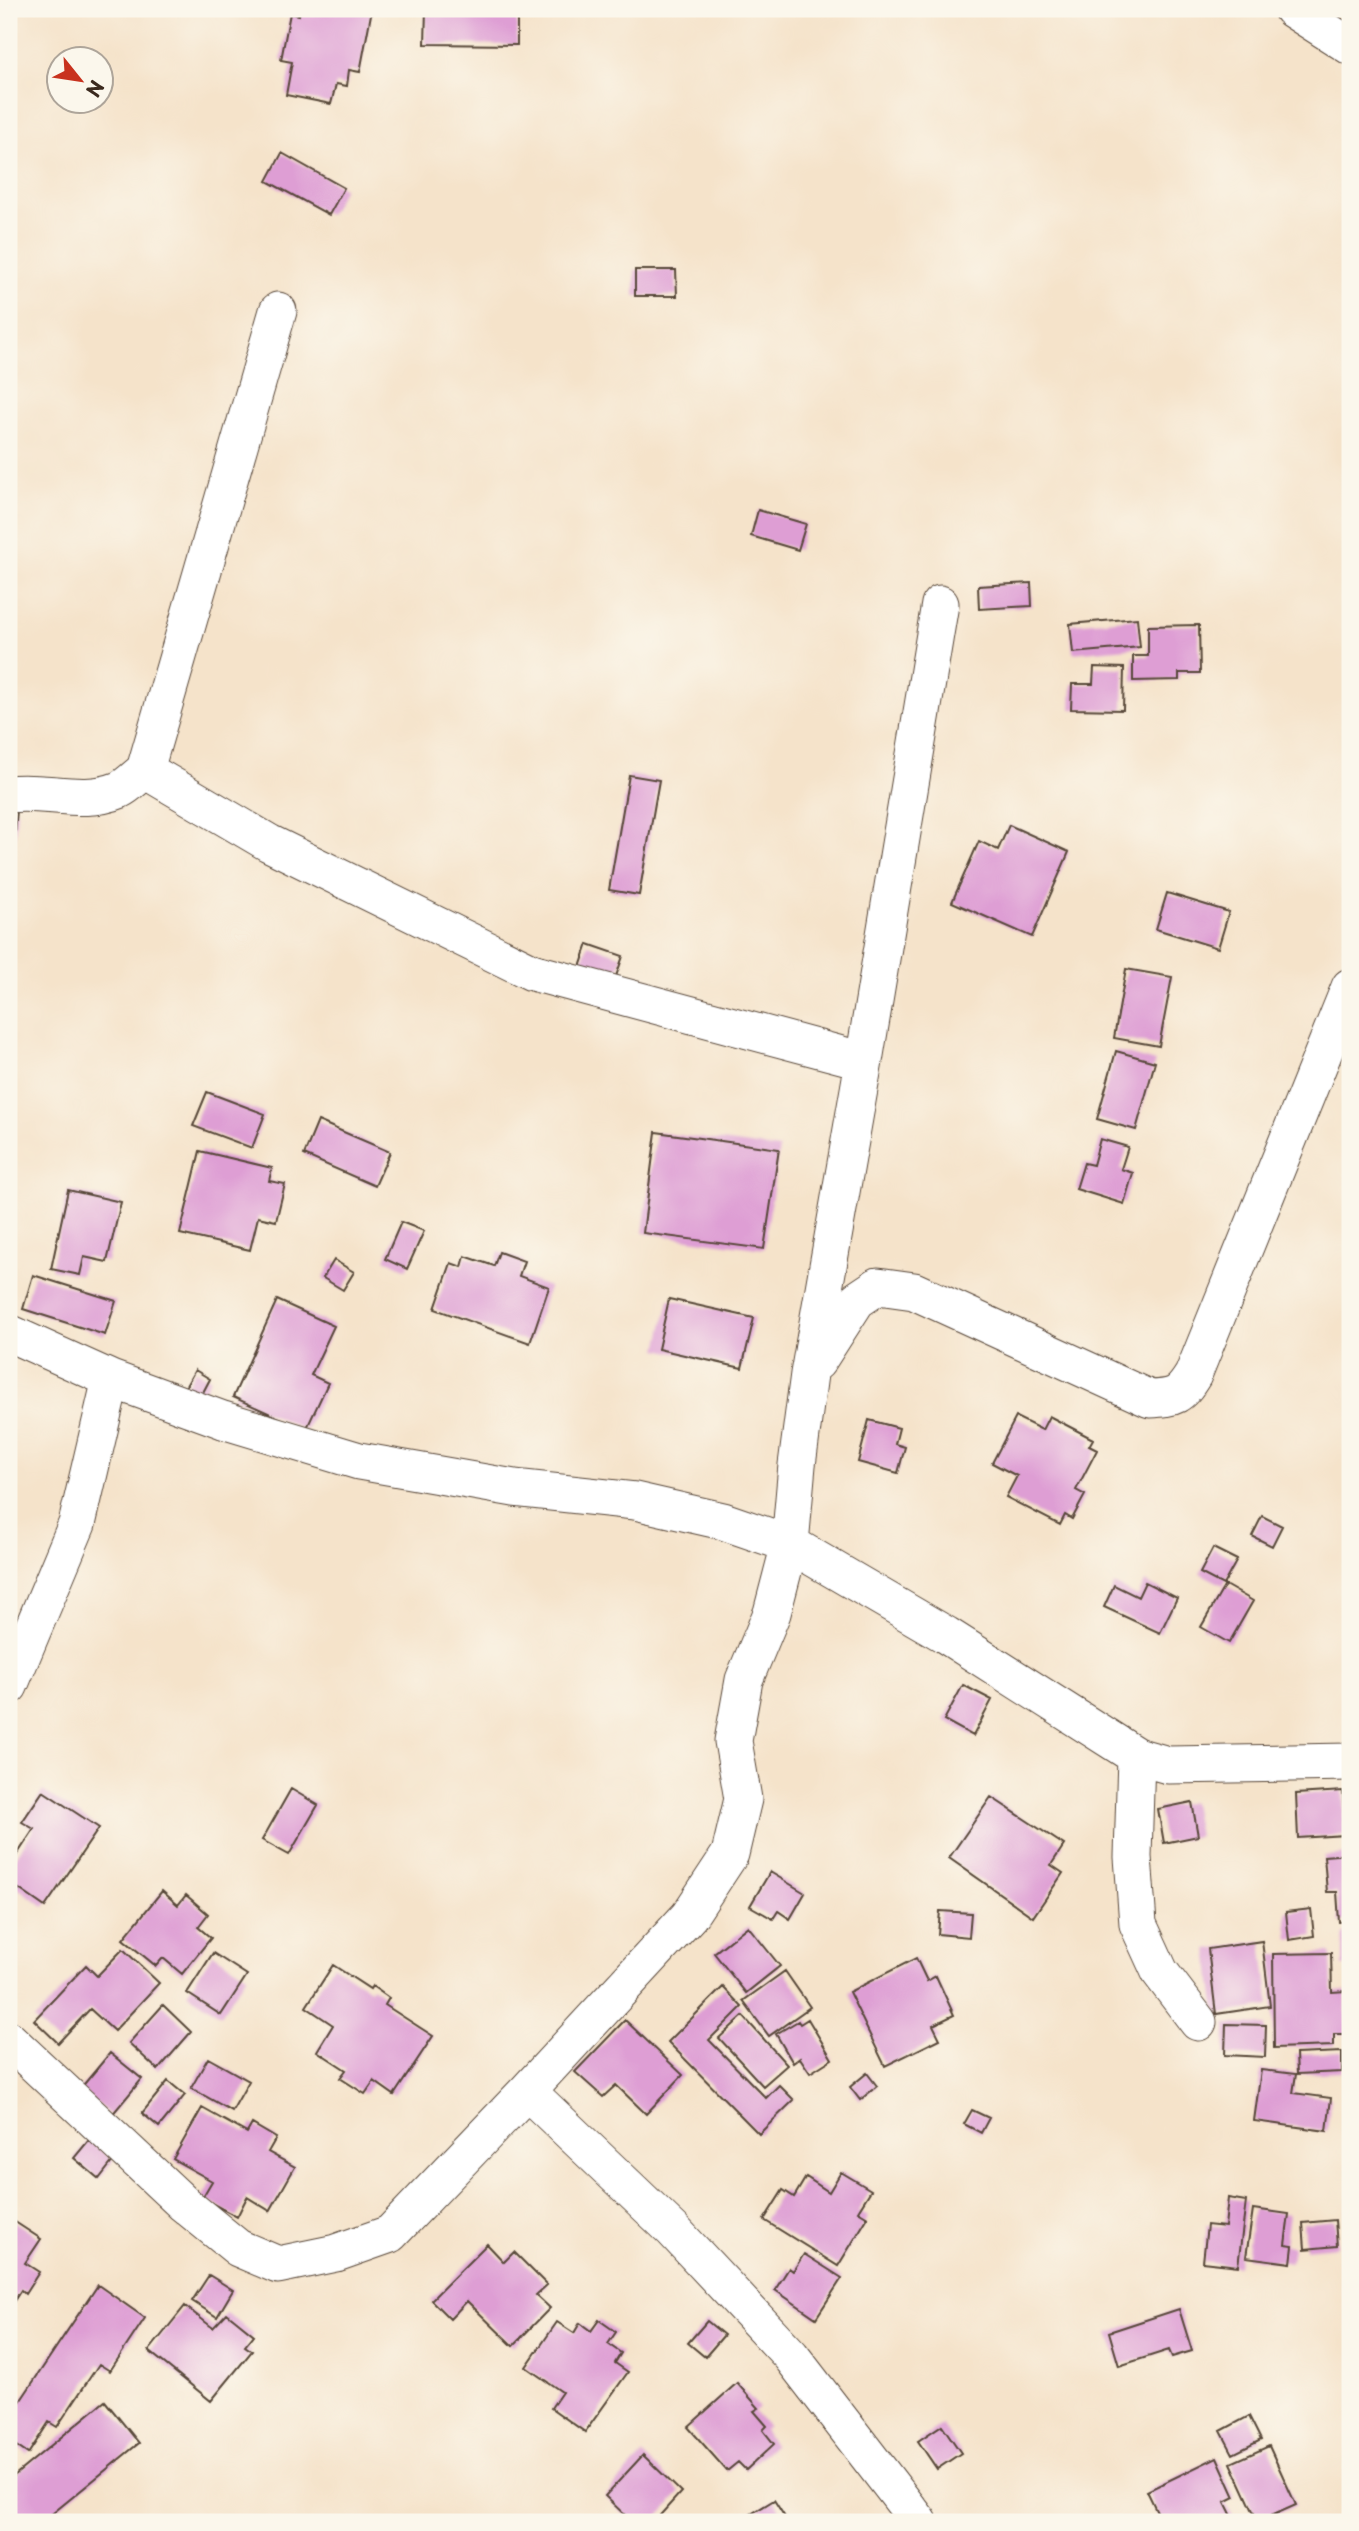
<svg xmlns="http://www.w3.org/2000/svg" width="1359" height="2531" font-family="'Playpen Sans',sans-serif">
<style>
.building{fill:#de9ed4}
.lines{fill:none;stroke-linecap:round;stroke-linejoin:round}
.street-casing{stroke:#574638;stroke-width:39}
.street{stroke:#fff;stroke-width:37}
</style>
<rect width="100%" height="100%" fill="#fbf7ec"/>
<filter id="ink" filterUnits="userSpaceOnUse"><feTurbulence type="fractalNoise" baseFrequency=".0143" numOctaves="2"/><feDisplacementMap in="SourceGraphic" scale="14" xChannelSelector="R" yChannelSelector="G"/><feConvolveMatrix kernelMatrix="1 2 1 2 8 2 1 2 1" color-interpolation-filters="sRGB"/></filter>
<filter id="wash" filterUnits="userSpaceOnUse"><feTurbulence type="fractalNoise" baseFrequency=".00686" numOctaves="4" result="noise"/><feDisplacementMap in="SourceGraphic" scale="28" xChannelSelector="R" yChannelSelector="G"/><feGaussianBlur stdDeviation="1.57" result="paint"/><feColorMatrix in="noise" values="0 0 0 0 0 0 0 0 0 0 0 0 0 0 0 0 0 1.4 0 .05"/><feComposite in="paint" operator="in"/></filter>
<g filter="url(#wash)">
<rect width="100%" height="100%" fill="#f5e3ca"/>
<g id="blocks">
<path class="building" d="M 300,9 L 372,9 L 360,72 L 349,70 L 347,86 L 336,84 L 331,104 L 286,95 L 292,62 L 281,60 L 290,13 L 299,15 Z
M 426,9 L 517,9 L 517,45 L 425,44 Z
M 282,153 L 344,188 L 329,215 L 267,181 Z
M 635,270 L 676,270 L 677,296 L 635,296 Z
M 758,510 L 806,524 L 798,550 L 751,536 Z
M 1031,583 L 1032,606 L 979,609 L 978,586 Z
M 1137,618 L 1140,647 L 1073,653 L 1070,624 Z
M 1199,625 L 1200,673 L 1179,673 L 1179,680 L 1133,681 L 1133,656 L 1148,656 L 1148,626 Z
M 1094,667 L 1124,668 L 1123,710 L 1071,709 L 1072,684 L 1093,684 Z
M 629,775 L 659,780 L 639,895 L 609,890 Z
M 9,810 L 17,810 L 14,848 L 9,847 Z
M 1009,825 L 1069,852 L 1032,937 L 952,902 L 979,841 L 998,850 Z
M 1167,893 L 1229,912 L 1218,948 L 1156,929 Z
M 588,944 L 623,956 L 613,985 L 578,973 Z
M 1126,969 L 1172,977 L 1159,1046 L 1114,1038 Z
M 1116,1051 L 1155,1062 L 1136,1130 L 1097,1119 Z
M 207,1092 L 265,1114 L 252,1148 L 193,1126 Z
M 318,1121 L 390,1152 L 375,1186 L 304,1155 Z
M 656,1132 L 779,1149 L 764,1249 L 643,1233 Z
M 1100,1139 L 1128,1147 L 1121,1169 L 1133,1173 L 1124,1204 L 1076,1189 L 1084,1163 L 1093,1165 Z
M 200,1151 L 272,1168 L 269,1181 L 285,1184 L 276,1221 L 258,1217 L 250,1250 L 180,1234 Z
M 68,1190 L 121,1202 L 107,1262 L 84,1257 L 80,1275 L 51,1269 Z
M 401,1222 L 424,1231 L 407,1269 L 385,1259 Z
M 499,1252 L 524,1261 L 519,1276 L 549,1287 L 530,1343 L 435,1309 L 451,1263 L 462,1267 L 465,1256 L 494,1266 Z
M 334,1260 L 354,1272 L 343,1290 L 323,1278 Z
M 33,1275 L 116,1301 L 105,1335 L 23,1309 Z
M 669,1299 L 754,1318 L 742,1368 L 658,1349 Z
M 277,1300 L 334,1326 L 311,1375 L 328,1383 L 306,1430 L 233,1397 Z
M 195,1370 L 210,1379 L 199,1400 L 183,1391 Z
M 1049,1416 L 1093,1439 L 1089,1446 L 1097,1450 L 1076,1490 L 1085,1495 L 1072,1519 L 1065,1515 L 1060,1525 L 1006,1497 L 1017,1476 L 992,1463 L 1016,1417 L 1042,1430 Z
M 869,1420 L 899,1428 L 895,1444 L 905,1447 L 898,1473 L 858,1462 Z
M 1262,1516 L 1282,1526 L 1272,1546 L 1252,1536 Z
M 1213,1548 L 1237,1560 L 1223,1585 L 1200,1573 Z
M 1145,1582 L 1177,1598 L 1160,1633 L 1104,1607 L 1114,1585 L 1138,1597 Z
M 1225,1585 L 1253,1601 L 1229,1643 L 1201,1627 Z
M 963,1685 L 992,1700 L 973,1736 L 944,1720 Z
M 291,1789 L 318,1805 L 289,1855 L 262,1840 Z
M 43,1791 L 99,1828 L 45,1907 L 9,1882 L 9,1867 L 34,1829 L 22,1822 Z
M 1343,1791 L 1345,1835 L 1298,1838 L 1296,1794 Z
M 991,1797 L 1064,1845 L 1051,1865 L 1063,1873 L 1033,1917 L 949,1858 Z
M 1192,1802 L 1198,1836 L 1164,1843 L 1158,1809 Z
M 1350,1854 L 1350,1921 L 1339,1922 L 1337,1892 L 1327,1892 L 1324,1856 Z
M 770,1872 L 805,1893 L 790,1919 L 778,1911 L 773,1919 L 750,1906 Z
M 162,1891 L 178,1905 L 186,1895 L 208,1914 L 198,1927 L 211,1938 L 182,1974 L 163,1958 L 156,1966 L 123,1939 Z
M 1311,1909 L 1314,1936 L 1289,1940 L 1286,1912 Z
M 940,1911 L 971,1913 L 969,1937 L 938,1934 Z
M 748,1926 L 780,1966 L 746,1993 L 714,1953 Z
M 1343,1934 L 1350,1934 L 1350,1966 L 1343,1966 Z
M 1262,1941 L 1270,2006 L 1216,2014 L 1208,1949 Z
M 123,1949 L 159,1983 L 114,2031 L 90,2009 L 58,2043 L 34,2020 L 86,1965 L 97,1976 Z
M 213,1953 L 247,1975 L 221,2015 L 187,1993 Z
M 1331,1953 L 1332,1992 L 1346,1991 L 1347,2034 L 1334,2034 L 1334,2046 L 1274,2048 L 1273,1954 Z
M 916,1958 L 927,1981 L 936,1976 L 954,2015 L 933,2025 L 940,2039 L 885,2066 L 849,1992 Z
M 333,1965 L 370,1989 L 372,1986 L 389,1998 L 385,2005 L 433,2036 L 394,2095 L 374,2081 L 365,2094 L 340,2078 L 346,2070 L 317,2051 L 333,2025 L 306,2007 Z
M 785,1971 L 810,2007 L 769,2036 L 743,2001 Z
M 723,1987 L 742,2007 L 709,2040 L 766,2098 L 779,2085 L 794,2100 L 759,2134 L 668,2042 Z
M 163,2005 L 191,2032 L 158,2070 L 129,2043 Z
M 743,2016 L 787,2065 L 763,2086 L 719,2038 Z
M 808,2019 L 832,2059 L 810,2073 L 800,2058 L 793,2063 L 776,2034 L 798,2021 L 800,2024 Z
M 625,2020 L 683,2075 L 646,2114 L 616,2085 L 603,2097 L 575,2072 Z
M 1226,2024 L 1266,2025 L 1265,2057 L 1225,2055 Z
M 1342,2052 L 1342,2072 L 1297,2074 L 1296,2054 Z
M 110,2053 L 142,2079 L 111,2116 L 80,2089 Z
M 208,2058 L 249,2081 L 232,2111 L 191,2088 Z
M 1261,2070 L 1296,2074 L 1293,2093 L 1331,2098 L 1327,2131 L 1254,2121 Z
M 867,2073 L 877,2086 L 860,2100 L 850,2087 Z
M 168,2081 L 185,2095 L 159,2127 L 142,2113 Z
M 202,2108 L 247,2133 L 252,2124 L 276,2138 L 268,2152 L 295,2167 L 270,2211 L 247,2197 L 237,2217 L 202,2198 L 212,2181 L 173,2159 Z
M 972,2110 L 989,2118 L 981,2133 L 964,2124 Z
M 89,2140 L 113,2161 L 99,2179 L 74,2158 Z
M 841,2172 L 871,2190 L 858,2211 L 868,2217 L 838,2266 L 764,2220 L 783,2190 L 794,2197 L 806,2177 L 829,2192 Z
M 1228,2198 L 1246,2201 L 1238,2266 L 1203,2262 L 1207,2225 L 1225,2227 Z
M 1253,2209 L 1289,2214 L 1285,2245 L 1293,2246 L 1291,2263 L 1246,2257 Z
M 9,2218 L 41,2239 L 25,2263 L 39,2272 L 25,2294 L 21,2290 L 12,2304 L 9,2302 Z
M 1335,2220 L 1337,2246 L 1305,2249 L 1303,2223 Z
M 487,2244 L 504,2262 L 514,2252 L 547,2285 L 536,2295 L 550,2308 L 513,2346 L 467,2301 L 450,2319 L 431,2300 Z
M 804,2254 L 842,2278 L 816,2318 L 775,2290 L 789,2268 L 793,2271 Z
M 209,2275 L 233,2290 L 217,2317 L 192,2301 Z
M 98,2285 L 145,2318 L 110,2371 L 99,2364 L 57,2427 L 49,2422 L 28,2454 L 9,2441 L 9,2418 Z
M 185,2306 L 213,2328 L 227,2313 L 254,2335 L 245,2346 L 252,2351 L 211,2401 L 149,2351 Z
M 1179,2309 L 1192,2351 L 1172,2357 L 1169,2350 L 1119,2366 L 1109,2332 Z
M 599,2320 L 616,2332 L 608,2344 L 621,2353 L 615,2363 L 628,2372 L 585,2432 L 551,2408 L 562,2392 L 526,2367 L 557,2322 L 574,2333 L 580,2323 L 591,2331 Z
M 707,2321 L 724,2335 L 705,2357 L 688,2343 Z
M 737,2383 L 759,2408 L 754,2411 L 767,2426 L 763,2430 L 774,2444 L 746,2470 L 738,2462 L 727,2471 L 688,2427 Z
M 105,2401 L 139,2443 L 42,2522 L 9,2522 L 9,2480 Z
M 1249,2416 L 1261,2440 L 1233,2454 L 1221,2431 Z
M 942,2425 L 961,2453 L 937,2469 L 918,2441 Z
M 1269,2446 L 1296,2505 L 1258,2522 L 1231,2463 Z
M 643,2455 L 681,2492 L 654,2522 L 632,2522 L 605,2496 Z
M 1217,2457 L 1235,2497 L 1225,2502 L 1235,2522 L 1162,2522 L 1147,2491 Z
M 774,2500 L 788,2522 L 738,2522 Z"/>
</g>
</g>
<g filter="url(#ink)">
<use href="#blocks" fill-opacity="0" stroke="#574638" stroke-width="2"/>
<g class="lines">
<g class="street-casing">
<path id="street" d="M 1292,9 L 1350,46
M 145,770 L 269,843 L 532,972 L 864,1061
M 9,794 C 45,789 83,805 119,790 C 128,786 137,776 145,770 L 278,311
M 9,1333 L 111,1379 L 223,1420 L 359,1461 L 514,1488 L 635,1501 L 723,1521 L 790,1544 L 946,1635 L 1136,1756 L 1168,1765 L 1350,1762
M 817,1362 L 857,1300 L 878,1286 L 914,1291 L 1150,1399 C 1175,1398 1180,1396 1193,1375 L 1350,987
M 9,1686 L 77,1524 L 111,1379
M 1136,1756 L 1133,1857 L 1138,1924 L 1160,1972 L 1198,2022
M 9,2040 L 184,2204 L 238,2248 L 278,2265 L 336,2253 L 390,2234 L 527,2091 L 689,1916 L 730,1854 L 743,1799 L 733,1741 L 744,1680 L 772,1613 L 790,1544 L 797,1465 L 809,1374 L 864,1061 L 940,604
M 527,2091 L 673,2230 L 791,2356 L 919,2522"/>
</g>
<use href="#street" class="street"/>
</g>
</g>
<rect width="1359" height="2531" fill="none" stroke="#fbf7ec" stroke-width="35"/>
<g transform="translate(80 80) rotate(120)"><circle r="33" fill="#fbf7ec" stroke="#aea59a" stroke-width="2"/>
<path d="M0-5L12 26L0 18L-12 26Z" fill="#c8321e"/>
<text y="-10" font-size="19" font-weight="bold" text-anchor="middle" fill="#3b2a1e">N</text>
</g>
</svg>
